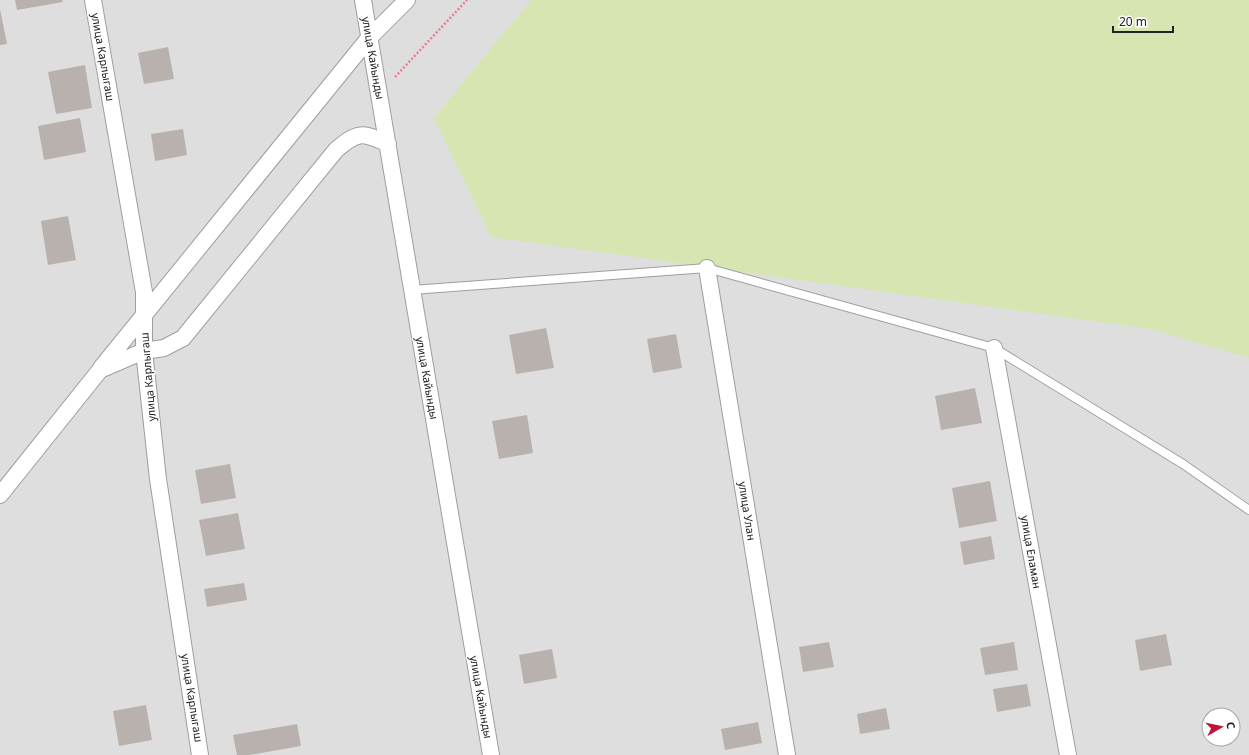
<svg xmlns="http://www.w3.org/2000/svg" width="1249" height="755" font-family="'Noto Sans',sans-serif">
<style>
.residential{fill:#dfdede;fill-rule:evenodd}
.grass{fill:#d7e5b3}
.building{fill:#b9b1ae}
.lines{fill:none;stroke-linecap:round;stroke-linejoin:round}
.service-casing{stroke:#9e9e9e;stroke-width:10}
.minor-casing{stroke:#9e9e9e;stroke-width:18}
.path{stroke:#ee7c8a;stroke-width:2.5;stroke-dasharray:2 2;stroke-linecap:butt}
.service{stroke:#fff;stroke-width:8}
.minor{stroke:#fff;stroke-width:16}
.labels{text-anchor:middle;stroke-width:3;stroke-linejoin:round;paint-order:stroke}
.street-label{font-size:11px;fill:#212121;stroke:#fff}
</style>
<rect width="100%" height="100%" fill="#f0ece8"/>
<path class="residential" d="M 0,0 L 1249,0 L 1249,755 L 0,755 ZM 1209,715 L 1233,715 L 1233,739 L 1209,739 Z"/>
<path class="grass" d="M 531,0 L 1249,0 L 1249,358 L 1151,329 L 491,237 L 434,118 Z"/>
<path class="building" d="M 15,0 L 62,0 L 63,2 L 17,10 Z
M 0,9 L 7,44 L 0,45 Z
M 168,47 L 174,79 L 144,84 L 138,53 Z
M 85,65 L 92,108 L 56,114 L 48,72 Z
M 80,118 L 86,152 L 44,160 L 38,126 Z
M 183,129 L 187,155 L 155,161 L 151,134 Z
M 68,216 L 76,260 L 48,265 L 41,221 Z
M 546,328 L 554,368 L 516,374 L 509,335 Z
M 676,334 L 682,368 L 653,373 L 647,339 Z
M 975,388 L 982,423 L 941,430 L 935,396 Z
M 527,415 L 533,453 L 499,459 L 492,421 Z
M 230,464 L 236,498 L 201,504 L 195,470 Z
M 990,481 L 997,521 L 959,528 L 952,488 Z
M 238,513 L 245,549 L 206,556 L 199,520 Z
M 991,536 L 995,559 L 964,565 L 960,542 Z
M 244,583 L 247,600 L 207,607 L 204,589 Z
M 1166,634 L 1172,665 L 1140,671 L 1135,640 Z
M 829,642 L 834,667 L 803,672 L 799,647 Z
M 1014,642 L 1018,670 L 985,675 L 980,648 Z
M 552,649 L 557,678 L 524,684 L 519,655 Z
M 1027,684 L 1031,706 L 997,712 L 993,689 Z
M 146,705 L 152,740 L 119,746 L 113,711 Z
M 886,708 L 890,729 L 860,734 L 857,714 Z
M 758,722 L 762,743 L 725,750 L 721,729 Z
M 297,724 L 301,746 L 249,755 L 237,755 L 233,735 Z"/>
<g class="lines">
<g class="service-casing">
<path id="service" d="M 412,290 L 707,268 L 994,348 L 1183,464 L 1249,510"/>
</g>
<g class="minor-casing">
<path id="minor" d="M 93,0 L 144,292 L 144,351 L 158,479 L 200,755
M 363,0 L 491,755
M 707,268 L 787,755
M 994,348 L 1068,755
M 101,368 L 369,38 L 407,0
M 0,495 L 100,370 L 144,351 L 164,348 L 183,338 L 336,150 C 358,131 363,132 388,144"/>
</g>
<path class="path" d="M 395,77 L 467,0"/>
<use href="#service" class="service"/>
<use href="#minor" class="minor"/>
</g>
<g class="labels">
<g class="street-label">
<text transform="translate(103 57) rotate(80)" y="4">улица Карлыгаш</text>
<text transform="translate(373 58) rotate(80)" y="4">улица Кайынды</text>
<text transform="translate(148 377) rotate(-95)" y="4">улица Карлыгаш</text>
<text transform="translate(427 378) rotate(80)" y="4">улица Кайынды</text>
<text transform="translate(747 511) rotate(81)" y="4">улица Улан</text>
<text transform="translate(1031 552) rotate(80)" y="4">улица Еламан</text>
<text transform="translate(481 697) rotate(80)" y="4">улица Кайынды</text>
<text transform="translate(192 698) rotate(81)" y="4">улица Карлыгаш</text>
</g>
</g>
<g transform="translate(1221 727) rotate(81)"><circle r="19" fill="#ffffff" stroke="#a6a6a6"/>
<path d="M0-3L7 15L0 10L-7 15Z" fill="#bf133b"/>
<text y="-6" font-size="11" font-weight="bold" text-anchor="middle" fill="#212121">С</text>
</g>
<path d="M1113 26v6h60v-6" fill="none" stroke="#212121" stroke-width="2"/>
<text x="1119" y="26" font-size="12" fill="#212121" stroke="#ffffff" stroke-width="3" paint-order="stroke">20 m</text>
</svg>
